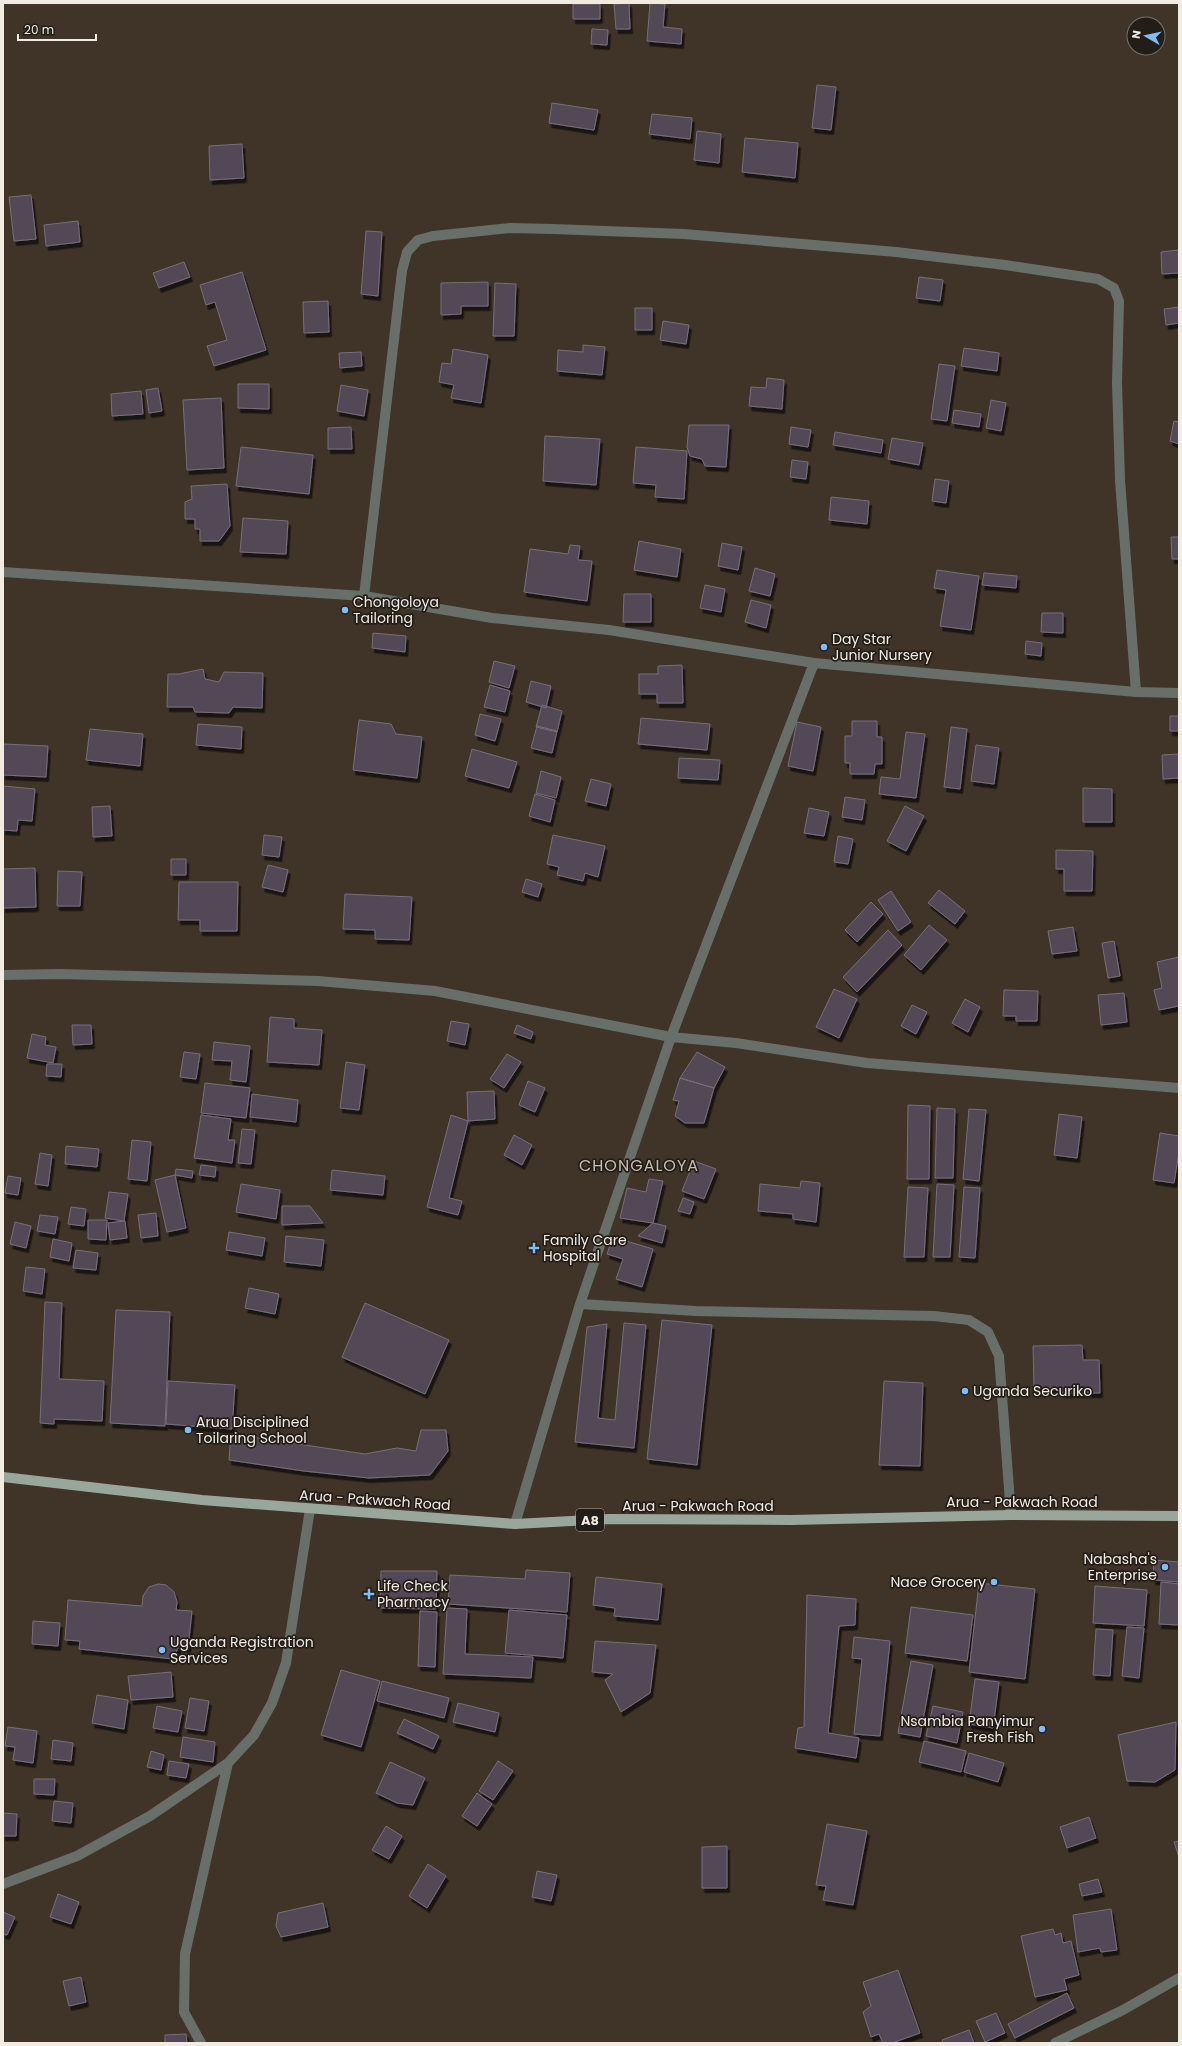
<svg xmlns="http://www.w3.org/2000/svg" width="1182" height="2046" font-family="Poppins,sans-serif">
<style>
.building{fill:#524856;stroke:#796d7d;filter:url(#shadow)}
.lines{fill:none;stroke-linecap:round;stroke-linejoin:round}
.minor{stroke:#686f69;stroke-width:10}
.major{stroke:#99a79b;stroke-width:10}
.poi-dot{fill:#7ebdf9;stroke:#221d17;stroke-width:1.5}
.labels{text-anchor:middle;stroke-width:3.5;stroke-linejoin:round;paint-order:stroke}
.shield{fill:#221d17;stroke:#b3ada5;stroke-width:1}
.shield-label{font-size:13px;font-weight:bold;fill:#f1ebe2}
.poi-label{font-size:14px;fill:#f1ebe2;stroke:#221d17;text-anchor:start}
.street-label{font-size:14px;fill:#f1ebe2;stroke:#221d17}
.quarter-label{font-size:16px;letter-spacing:1px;fill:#cbbeae;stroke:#221d17}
</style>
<defs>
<filter id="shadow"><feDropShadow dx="2.5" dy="4.5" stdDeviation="0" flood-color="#0009"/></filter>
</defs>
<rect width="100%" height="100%" fill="#3f3427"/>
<path class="building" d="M 629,3 L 630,29 L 616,29 L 614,4 Z
M 650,3 L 665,4 L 663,27 L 682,29 L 681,44 L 647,41 Z
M 573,4 L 600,4 L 600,19 L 573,19 Z
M 592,29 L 608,30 L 607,45 L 591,44 Z
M 817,85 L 836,87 L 831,130 L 812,128 Z
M 552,103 L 598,110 L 594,130 L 549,123 Z
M 652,114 L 692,118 L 690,139 L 649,134 Z
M 697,131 L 721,134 L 719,163 L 694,160 Z
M 745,138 L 798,143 L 795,178 L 742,172 Z
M 242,144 L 244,178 L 210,180 L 209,146 Z
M 31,195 L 36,239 L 14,241 L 9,197 Z
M 78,221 L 80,242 L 46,246 L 44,225 Z
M 366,231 L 382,232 L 378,296 L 361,294 Z
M 1179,250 L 1179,273 L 1162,274 L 1161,252 Z
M 184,262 L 190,277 L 159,288 L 153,273 Z
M 242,272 L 266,350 L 214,366 L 207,346 L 227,340 L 215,302 L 206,305 L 200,285 Z
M 919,277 L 943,280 L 940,301 L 916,298 Z
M 488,282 L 488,306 L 461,306 L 461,314 L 441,315 L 441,283 Z
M 495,283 L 516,284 L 514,336 L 493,336 Z
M 328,301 L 329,332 L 304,333 L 303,302 Z
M 1179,307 L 1179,323 L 1166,325 L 1164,309 Z
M 635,308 L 652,308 L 652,330 L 635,330 Z
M 663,321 L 689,325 L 686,344 L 660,340 Z
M 583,345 L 605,347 L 602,375 L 557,371 L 558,350 L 583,352 Z
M 964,348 L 999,353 L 997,371 L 961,366 Z
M 453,349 L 488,355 L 481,403 L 451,398 L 454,385 L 439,382 L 442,363 L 451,364 Z
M 361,352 L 362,366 L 340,368 L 339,353 Z
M 939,364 L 955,366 L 947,421 L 931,419 Z
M 767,378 L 784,380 L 782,409 L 749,406 L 751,387 L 766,388 Z
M 238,384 L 269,384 L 269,409 L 238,408 Z
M 341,385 L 368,390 L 364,416 L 337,411 Z
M 158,388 L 162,411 L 149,413 L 146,390 Z
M 141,391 L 143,414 L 112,416 L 111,394 Z
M 221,398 L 224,468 L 187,470 L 183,400 Z
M 991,400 L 1006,403 L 1001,431 L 986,428 Z
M 954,410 L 981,414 L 979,427 L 952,423 Z
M 1174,421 L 1179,422 L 1179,444 L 1170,441 Z
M 689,425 L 729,425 L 726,467 L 705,466 L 702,459 L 690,456 L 687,447 Z
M 351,427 L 352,449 L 328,449 L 328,428 Z
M 791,427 L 811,430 L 808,447 L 789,444 Z
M 835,432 L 883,440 L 881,453 L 833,445 Z
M 545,436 L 600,439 L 596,485 L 543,481 Z
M 892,438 L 923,443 L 919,465 L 888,459 Z
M 241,447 L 313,455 L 309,494 L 236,486 Z
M 636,447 L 687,451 L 684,499 L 655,497 L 656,485 L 633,483 Z
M 792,460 L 808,462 L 806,479 L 790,477 Z
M 935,479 L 949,481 L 946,503 L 932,501 Z
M 227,484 L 230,526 L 219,541 L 200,541 L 200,529 L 195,529 L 195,519 L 185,519 L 185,502 L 192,499 L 191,486 Z
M 831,497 L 869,501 L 867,524 L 829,520 Z
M 243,518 L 288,521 L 286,554 L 240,552 Z
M 1171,537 L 1179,537 L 1179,559 L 1172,559 Z
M 639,541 L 681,549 L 677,577 L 634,570 Z
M 722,543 L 742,547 L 738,570 L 718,566 Z
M 570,545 L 580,546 L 578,560 L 592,561 L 587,601 L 524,592 L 530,549 L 568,554 Z
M 755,568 L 775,574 L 770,596 L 749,591 Z
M 937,570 L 979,576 L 971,630 L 940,626 L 946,590 L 934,588 Z
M 984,573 L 1017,576 L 1016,588 L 982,585 Z
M 705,585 L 725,589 L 721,612 L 700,608 Z
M 624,594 L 651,594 L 651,622 L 623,622 Z
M 751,600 L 771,605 L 766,628 L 745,622 Z
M 1042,613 L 1063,613 L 1063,633 L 1041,632 Z
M 373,633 L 406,636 L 405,652 L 372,648 Z
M 1026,641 L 1042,643 L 1041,656 L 1025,654 Z
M 494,661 L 515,666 L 509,688 L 489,682 Z
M 682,665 L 683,703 L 657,703 L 657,694 L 639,694 L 639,674 L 658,674 L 658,666 Z
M 203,669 L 205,679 L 219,682 L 224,672 L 263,673 L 262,708 L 233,707 L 229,713 L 195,712 L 193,707 L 167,707 L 168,674 L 179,674 Z
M 531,681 L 551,686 L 546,708 L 526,702 Z
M 490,685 L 510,691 L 505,712 L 484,707 Z
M 542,705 L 562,711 L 557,732 L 536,727 Z
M 480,714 L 501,719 L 495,741 L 475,735 Z
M 1170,716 L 1179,716 L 1179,731 L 1170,731 Z
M 641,718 L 710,724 L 707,750 L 638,744 Z
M 359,720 L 391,724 L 396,734 L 422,737 L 417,778 L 353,770 Z
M 852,721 L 877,721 L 877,737 L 882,737 L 882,764 L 875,764 L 874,774 L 850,774 L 850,763 L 845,763 L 845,736 L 852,736 Z
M 797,722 L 821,727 L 813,771 L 788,766 Z
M 198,724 L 242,727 L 241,749 L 196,745 Z
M 537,726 L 557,731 L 552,753 L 531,748 Z
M 951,727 L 967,729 L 960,789 L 944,787 Z
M 90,729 L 143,734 L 140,766 L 86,760 Z
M 906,732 L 925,734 L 916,798 L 879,794 L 881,777 L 900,779 Z
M 3,744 L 48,746 L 46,777 L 3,775 Z
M 976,745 L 999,748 L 994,784 L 971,781 Z
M 472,749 L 517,762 L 509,788 L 465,776 Z
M 1179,754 L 1179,778 L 1163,779 L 1162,755 Z
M 679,758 L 720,760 L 718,780 L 678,778 Z
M 541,771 L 561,777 L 556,798 L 536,793 Z
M 591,779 L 611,784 L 606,806 L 585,801 Z
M 3,786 L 35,789 L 32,821 L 18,820 L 17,831 L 3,830 Z
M 1083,788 L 1112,789 L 1112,822 L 1083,822 Z
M 535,794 L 555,800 L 550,822 L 529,816 Z
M 845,797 L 865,800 L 862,820 L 842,817 Z
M 110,806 L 112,836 L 93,837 L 92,807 Z
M 905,806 L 924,816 L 906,851 L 887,841 Z
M 809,808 L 829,812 L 824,836 L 804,833 Z
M 264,835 L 282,837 L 279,857 L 262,855 Z
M 553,835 L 605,846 L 598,877 L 585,873 L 583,881 L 557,875 L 559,867 L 547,864 Z
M 838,836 L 853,839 L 848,864 L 834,862 Z
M 1056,850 L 1093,851 L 1092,891 L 1064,891 L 1064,869 L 1056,869 Z
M 171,859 L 186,859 L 186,875 L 171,875 Z
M 268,865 L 288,870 L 283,892 L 262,887 Z
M 35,868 L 36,907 L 3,908 L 3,869 Z
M 58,871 L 82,872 L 80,906 L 57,906 Z
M 526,879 L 542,884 L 538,897 L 522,892 Z
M 179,882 L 238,882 L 237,931 L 200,931 L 200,920 L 178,920 Z
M 939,890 L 965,911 L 955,924 L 928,903 Z
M 891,891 L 911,922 L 898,931 L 878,900 Z
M 345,894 L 412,897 L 409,940 L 375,939 L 375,930 L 343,929 Z
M 871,902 L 883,914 L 857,942 L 845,930 Z
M 929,925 L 947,940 L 921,970 L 904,955 Z
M 1073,927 L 1077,951 L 1052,954 L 1048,931 Z
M 888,930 L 902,945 L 857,992 L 843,977 Z
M 1114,941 L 1120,976 L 1108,978 L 1102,943 Z
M 1179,957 L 1179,1006 L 1159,1010 L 1154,990 L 1162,988 L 1157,962 Z
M 834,989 L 857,999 L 839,1038 L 816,1027 Z
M 1004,990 L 1038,991 L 1037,1021 L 1016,1021 L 1016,1016 L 1003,1016 Z
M 1124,993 L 1127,1022 L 1101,1025 L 1098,995 Z
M 965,999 L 980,1007 L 968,1032 L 952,1023 Z
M 912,1005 L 927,1012 L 916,1034 L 901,1026 Z
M 270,1017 L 294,1019 L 294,1028 L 322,1030 L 319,1065 L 267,1062 Z
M 451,1021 L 469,1024 L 465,1045 L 447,1041 Z
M 72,1025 L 91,1025 L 92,1044 L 73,1045 Z
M 517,1025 L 533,1032 L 531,1039 L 514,1033 Z
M 32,1034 L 46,1037 L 45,1045 L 56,1047 L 53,1063 L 27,1058 Z
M 214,1042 L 250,1046 L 246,1082 L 230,1080 L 232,1061 L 212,1060 Z
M 184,1052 L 200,1054 L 196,1079 L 180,1077 Z
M 697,1052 L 725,1067 L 714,1088 L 680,1078 Z
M 507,1054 L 521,1062 L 504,1088 L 490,1079 Z
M 346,1062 L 365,1065 L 359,1110 L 340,1108 Z
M 47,1064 L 62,1064 L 61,1077 L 46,1076 Z
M 680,1078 L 714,1088 L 704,1123 L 685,1123 L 675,1116 L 679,1101 L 673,1100 Z
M 528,1081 L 545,1088 L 535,1112 L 519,1105 Z
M 205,1083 L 250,1088 L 246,1118 L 201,1113 Z
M 494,1091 L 495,1119 L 468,1121 L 467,1092 Z
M 252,1094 L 298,1100 L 296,1122 L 250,1117 Z
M 908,1105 L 930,1106 L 929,1179 L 907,1179 Z
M 937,1108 L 955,1109 L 953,1178 L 935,1178 Z
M 969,1109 L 986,1110 L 979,1181 L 963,1179 Z
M 1059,1114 L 1082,1117 L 1077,1158 L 1054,1155 Z
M 201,1115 L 231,1119 L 228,1140 L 235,1140 L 232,1163 L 194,1158 Z
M 451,1115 L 468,1121 L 449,1198 L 462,1201 L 458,1215 L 427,1207 Z
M 242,1129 L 255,1130 L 251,1164 L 238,1163 Z
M 1160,1133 L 1179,1136 L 1179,1152 L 1174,1183 L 1153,1180 Z
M 514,1135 L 532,1145 L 522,1165 L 504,1155 Z
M 132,1140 L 151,1142 L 147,1181 L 128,1179 Z
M 66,1146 L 99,1149 L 97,1167 L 65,1164 Z
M 40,1153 L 52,1155 L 48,1186 L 35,1184 Z
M 694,1161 L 716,1169 L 704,1199 L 682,1191 Z
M 201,1165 L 216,1167 L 215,1177 L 199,1175 Z
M 176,1169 L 193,1171 L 192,1178 L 175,1175 Z
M 332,1170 L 385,1176 L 383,1195 L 330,1190 Z
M 175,1175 L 186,1228 L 167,1232 L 155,1180 Z
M 8,1176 L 21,1178 L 18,1195 L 5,1193 Z
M 649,1179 L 663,1181 L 653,1223 L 620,1218 L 627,1188 L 646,1192 Z
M 801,1181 L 820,1183 L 816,1222 L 793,1219 L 793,1214 L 758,1211 L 760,1184 L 800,1188 Z
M 241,1184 L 280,1190 L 276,1219 L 236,1212 Z
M 937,1184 L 954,1185 L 950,1257 L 933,1257 Z
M 908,1187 L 928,1188 L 924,1257 L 904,1257 Z
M 964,1187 L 980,1188 L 975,1258 L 959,1257 Z
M 109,1192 L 128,1194 L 124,1221 L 105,1218 Z
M 683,1198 L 694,1202 L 690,1214 L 678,1211 Z
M 282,1206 L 310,1206 L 323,1223 L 282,1225 Z
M 71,1207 L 86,1209 L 84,1226 L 68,1224 Z
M 156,1213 L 158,1236 L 141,1238 L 138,1215 Z
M 40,1215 L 58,1217 L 55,1234 L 37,1231 Z
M 88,1220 L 107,1220 L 106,1240 L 88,1239 Z
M 125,1221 L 127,1238 L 110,1240 L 108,1223 Z
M 15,1222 L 31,1226 L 26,1248 L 10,1244 Z
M 653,1223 L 666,1226 L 662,1243 L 638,1236 Z
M 229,1232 L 265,1238 L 262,1256 L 226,1250 Z
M 286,1236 L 324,1240 L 321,1266 L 284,1262 Z
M 613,1237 L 653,1249 L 642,1287 L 616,1279 L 623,1259 L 607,1254 Z
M 53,1239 L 72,1243 L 69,1261 L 50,1257 Z
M 76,1250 L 98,1253 L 96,1270 L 73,1268 Z
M 26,1267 L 45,1269 L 42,1294 L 23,1291 Z
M 249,1288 L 279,1294 L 275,1314 L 245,1308 Z
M 45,1302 L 62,1303 L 59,1379 L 104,1381 L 102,1421 L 54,1419 L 54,1424 L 40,1423 Z
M 365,1303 L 449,1340 L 425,1394 L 342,1357 Z
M 116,1310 L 170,1312 L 165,1426 L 110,1423 Z
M 662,1320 L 712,1325 L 697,1465 L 647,1459 Z
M 624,1323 L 646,1325 L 634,1448 L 575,1442 L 587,1327 L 607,1324 L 598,1418 L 615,1420 Z
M 1082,1345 L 1083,1360 L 1099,1360 L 1100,1393 L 1062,1393 L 1061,1388 L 1034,1388 L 1033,1346 Z
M 168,1381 L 235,1385 L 232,1429 L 166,1424 Z
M 884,1381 L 923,1383 L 920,1466 L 879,1465 Z
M 421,1430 L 446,1430 L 448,1451 L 430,1475 L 369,1478 L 304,1471 L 229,1460 L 231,1434 L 365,1454 L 397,1448 L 416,1451 Z
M 1154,1560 L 1179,1562 L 1179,1582 L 1153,1580 Z
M 526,1570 L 570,1573 L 567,1612 L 448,1604 L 450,1575 L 525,1579 Z
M 381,1571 L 437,1571 L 436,1609 L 380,1608 Z
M 596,1577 L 662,1584 L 658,1620 L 614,1616 L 615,1608 L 593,1605 Z
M 1161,1582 L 1179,1584 L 1179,1625 L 1159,1624 Z
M 979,1583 L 1035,1589 L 1025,1679 L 969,1672 Z
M 158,1584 L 166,1585 L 174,1592 L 177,1602 L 176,1610 L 192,1611 L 188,1648 L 179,1646 L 173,1659 L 79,1649 L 80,1641 L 65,1640 L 68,1600 L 142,1606 L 143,1596 L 149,1587 Z
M 1095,1586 L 1147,1590 L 1144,1626 L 1093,1623 Z
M 807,1595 L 856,1599 L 855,1625 L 839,1626 L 828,1733 L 859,1738 L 856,1758 L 795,1748 L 798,1728 L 804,1727 Z
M 911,1607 L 973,1615 L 967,1661 L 905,1653 Z
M 447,1608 L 467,1609 L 465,1654 L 533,1657 L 531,1678 L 443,1674 Z
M 509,1610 L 567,1615 L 563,1658 L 505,1653 Z
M 420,1611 L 437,1612 L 435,1667 L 418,1666 Z
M 33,1621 L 60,1623 L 58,1646 L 32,1644 Z
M 1127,1627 L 1144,1628 L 1139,1678 L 1122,1676 Z
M 1096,1629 L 1113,1630 L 1110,1676 L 1093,1675 Z
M 854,1637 L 890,1641 L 880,1736 L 854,1734 L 862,1659 L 852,1658 Z
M 595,1641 L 656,1645 L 650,1693 L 621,1712 L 605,1680 L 613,1674 L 592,1672 Z
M 911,1661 L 933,1665 L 920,1737 L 898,1733 Z
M 341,1670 L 380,1681 L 361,1747 L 321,1735 Z
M 171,1672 L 173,1697 L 131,1700 L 128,1676 Z
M 975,1679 L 999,1682 L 993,1728 L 969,1724 Z
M 382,1681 L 449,1698 L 444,1718 L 377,1701 Z
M 97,1695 L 128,1700 L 124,1729 L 92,1723 Z
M 190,1698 L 209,1701 L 204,1731 L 185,1728 Z
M 458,1703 L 499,1713 L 495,1732 L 453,1722 Z
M 157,1706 L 182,1711 L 178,1732 L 153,1728 Z
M 933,1706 L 963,1712 L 957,1743 L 926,1736 Z
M 404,1719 L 439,1736 L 433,1749 L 397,1733 Z
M 1176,1722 L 1175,1770 L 1155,1782 L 1127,1781 L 1118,1735 Z
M 8,1727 L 37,1731 L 33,1763 L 13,1760 L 15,1747 L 5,1746 Z
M 183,1737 L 215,1742 L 213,1762 L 180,1757 Z
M 53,1740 L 73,1743 L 71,1761 L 51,1759 Z
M 924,1741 L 966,1751 L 961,1772 L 919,1762 Z
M 151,1751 L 164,1755 L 161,1770 L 147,1767 Z
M 969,1753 L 1004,1763 L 998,1782 L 964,1772 Z
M 169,1761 L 189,1764 L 186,1778 L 167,1775 Z
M 498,1761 L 513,1771 L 493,1800 L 479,1791 Z
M 390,1762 L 425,1778 L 413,1805 L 397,1803 L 376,1793 Z
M 34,1779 L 55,1779 L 54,1795 L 34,1794 Z
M 477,1793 L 492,1804 L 477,1826 L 462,1816 Z
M 54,1801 L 73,1803 L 71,1823 L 52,1821 Z
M 3,1813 L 17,1814 L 16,1836 L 3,1836 Z
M 1089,1817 L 1096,1838 L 1067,1848 L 1060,1827 Z
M 827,1824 L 867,1831 L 853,1905 L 823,1900 L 826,1886 L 816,1885 Z
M 386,1826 L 402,1836 L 389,1859 L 372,1850 Z
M 1179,1841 L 1179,1857 L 1174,1842 Z
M 727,1846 L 727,1888 L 702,1888 L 702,1847 Z
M 428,1864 L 446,1876 L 427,1908 L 409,1896 Z
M 537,1871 L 557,1875 L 551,1901 L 532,1897 Z
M 1098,1879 L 1102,1892 L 1082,1896 L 1079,1884 Z
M 58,1894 L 79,1902 L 71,1924 L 50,1917 Z
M 323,1903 L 328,1927 L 281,1937 L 276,1926 L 278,1913 Z
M 1111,1909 L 1117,1950 L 1101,1952 L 1100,1948 L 1078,1952 L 1073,1915 Z
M 3,1912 L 15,1917 L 7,1935 L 3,1934 Z
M 1053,1929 L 1055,1935 L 1061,1933 L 1063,1943 L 1071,1941 L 1079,1975 L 1064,1979 L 1067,1990 L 1035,1997 L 1021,1936 Z
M 898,1970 L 920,2033 L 892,2043 L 883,2043 L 879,2034 L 871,2037 L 863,2012 L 871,2006 L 863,1982 Z
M 81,1977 L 86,2002 L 69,2006 L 63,1981 Z
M 1067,1993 L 1074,2008 L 1015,2038 L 1008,2024 Z
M 996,2013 L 1005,2033 L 985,2042 L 976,2021 Z
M 969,2030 L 974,2043 L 943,2043 L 942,2040 Z
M 186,2034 L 187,2043 L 165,2043 L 165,2035 Z"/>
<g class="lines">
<path class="minor" d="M 3,572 L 364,596 L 492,618 L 609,630 L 814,663 L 1136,692 L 1179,693
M 364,596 L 402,271 L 407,252 L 418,240 L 433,236 L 510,228 L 553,229 L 684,234 L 896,252 L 1005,265 L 1098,279 L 1114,288 L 1119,301 L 1117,383 L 1120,480 L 1136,692
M 3,975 L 60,974 L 318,981 L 435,991 L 671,1037 L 736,1043 L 867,1063 L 1179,1088
M 580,1304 L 696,1311 L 934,1316 L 969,1320 L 988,1332 L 999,1356 L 1011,1515
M 515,1524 L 580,1304 L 671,1037 L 814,663
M 3,1884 L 77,1856 L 150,1816 L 228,1763 L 254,1735 L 272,1703 L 286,1663 L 310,1509
M 201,2043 L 184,2012 L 185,1954 L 228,1763
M 1055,2043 L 1123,2010 L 1179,1978"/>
<path class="major" d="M 3,1477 L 202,1500 L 515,1524 L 609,1519 L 791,1520 L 1011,1515 L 1179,1516"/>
</g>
<g class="poi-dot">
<circle cx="345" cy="610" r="4"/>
<circle cx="824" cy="647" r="4"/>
<path d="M532 1242h4v4h4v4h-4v4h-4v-4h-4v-4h4z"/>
<circle cx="965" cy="1391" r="4"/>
<circle cx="188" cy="1430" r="4"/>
<circle cx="1165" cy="1567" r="4"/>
<circle cx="994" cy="1582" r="4"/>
<path d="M367 1588h4v4h4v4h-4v4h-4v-4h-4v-4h4z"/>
<circle cx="162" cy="1650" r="4"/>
<circle cx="1042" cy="1729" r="4"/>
</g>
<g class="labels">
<rect class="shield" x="576" y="1509" width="28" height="22" rx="3"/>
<g class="shield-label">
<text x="590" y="1525">A8</text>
</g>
<g class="poi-label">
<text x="353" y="607">Chongoloya<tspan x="353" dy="16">Tailoring</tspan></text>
<text x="832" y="644">Day Star<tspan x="832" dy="16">Junior Nursery</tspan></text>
<text x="543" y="1245">Family Care<tspan x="543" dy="16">Hospital</tspan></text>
<text x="973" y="1396">Uganda Securiko</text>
<text x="196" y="1427">Arua Disciplined<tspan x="196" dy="16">Toilaring School</tspan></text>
<text x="1157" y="1564" text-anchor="end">Nabasha's<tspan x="1157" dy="16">Enterprise</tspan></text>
<text x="986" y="1587" text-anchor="end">Nace Grocery</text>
<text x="377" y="1591">Life Check<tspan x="377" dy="16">Pharmacy</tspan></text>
<text x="170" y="1647">Uganda Registration<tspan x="170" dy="16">Services</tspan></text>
<text x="1034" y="1726" text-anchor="end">Nsambia Panyimur<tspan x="1034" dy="16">Fresh Fish</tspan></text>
</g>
<g class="street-label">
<text transform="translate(375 1500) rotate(4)" y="5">Arua - Pakwach Road</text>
<text x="1022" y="1507">Arua - Pakwach Road</text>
<text x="698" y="1511">Arua - Pakwach Road</text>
</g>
<g class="quarter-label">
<text x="639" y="1171">CHONGALOYA</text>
</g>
</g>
<rect width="1182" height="2046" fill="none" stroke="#f1ebe2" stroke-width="8"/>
<g transform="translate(1146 36) rotate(279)"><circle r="19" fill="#221d17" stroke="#756f68"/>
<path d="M0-3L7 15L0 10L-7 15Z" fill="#7ebdf9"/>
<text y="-6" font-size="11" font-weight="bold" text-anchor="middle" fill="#f1ebe2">N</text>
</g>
<path d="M18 34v6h78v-6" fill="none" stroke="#f1ebe2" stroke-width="2"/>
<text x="24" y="34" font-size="12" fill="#f1ebe2" stroke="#221d17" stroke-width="3" paint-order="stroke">20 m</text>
</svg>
